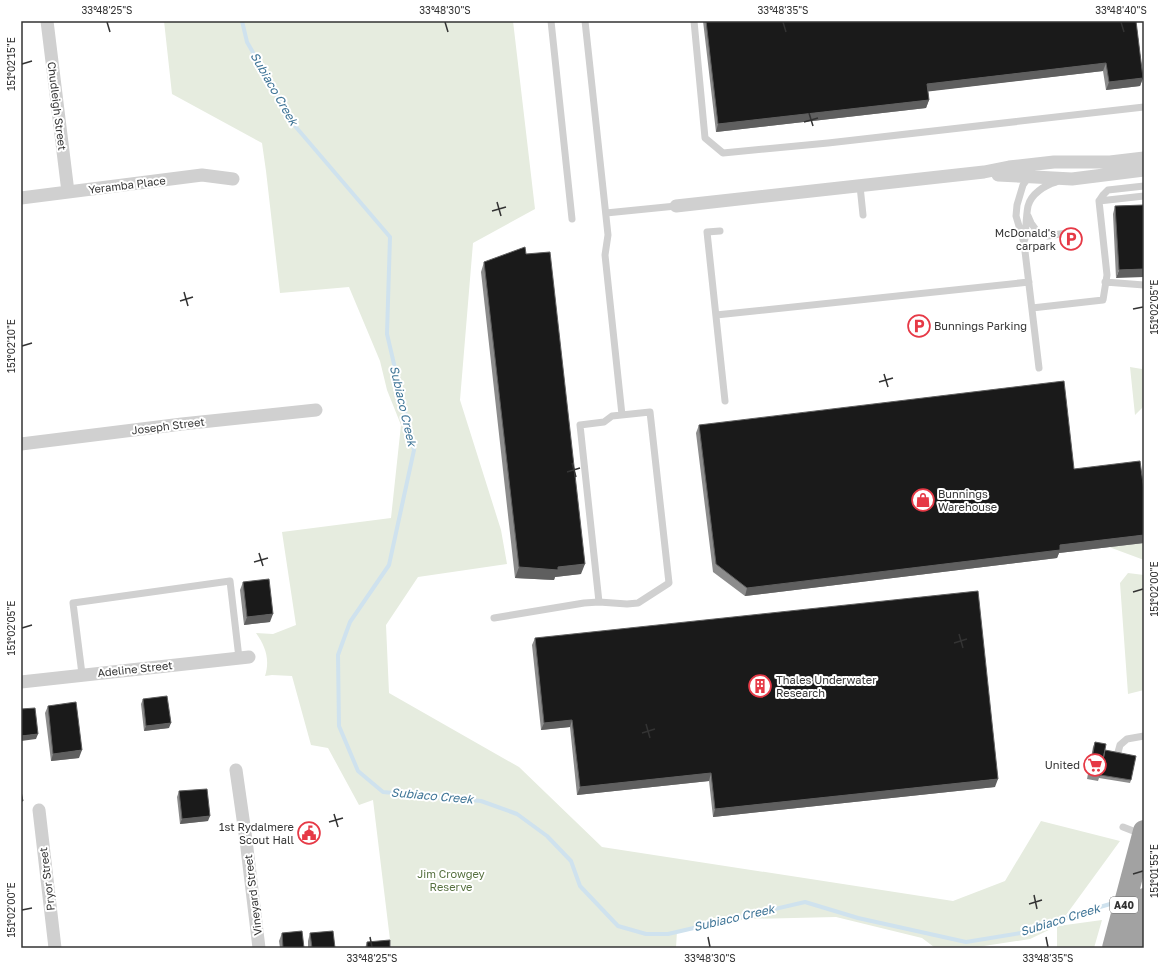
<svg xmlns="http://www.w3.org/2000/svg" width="1165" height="969" font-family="'Golos Text',sans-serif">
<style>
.green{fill:#e6ecdf}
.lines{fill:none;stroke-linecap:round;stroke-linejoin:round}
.stream{stroke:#cfe2ee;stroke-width:4}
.service{stroke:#d0d0d0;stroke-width:7}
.minor{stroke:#d0d0d0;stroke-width:13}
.trunk{stroke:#a2a2a2;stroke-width:22}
.wall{fill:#8c8c8c}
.shaded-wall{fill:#5f5f5f}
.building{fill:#1a1a1a;stroke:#5f5f5f}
.ticks{fill:none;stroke:#333;stroke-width:1.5}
.labels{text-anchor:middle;stroke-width:4;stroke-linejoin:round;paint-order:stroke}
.shield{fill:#fff;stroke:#707070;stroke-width:1}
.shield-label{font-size:10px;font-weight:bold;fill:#333}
.street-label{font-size:11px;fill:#333;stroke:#fff}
.poi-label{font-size:11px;fill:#333;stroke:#fff;text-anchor:end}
.park-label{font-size:11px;fill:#56703f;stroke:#fff}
.water-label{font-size:12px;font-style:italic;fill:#3f7597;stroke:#fff}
.neatline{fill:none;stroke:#333;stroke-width:1.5}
.ticks-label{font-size:10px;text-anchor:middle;fill:#333}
</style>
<rect width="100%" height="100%" fill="#fff"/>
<path class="green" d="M 164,21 L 513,21 L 535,209 L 473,243 L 460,400 L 501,530 L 507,564 L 418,577 L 386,625 L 389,693 L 519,767 L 602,847 L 953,901 L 1005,881 L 1041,821 L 1120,841 L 1058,926 L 1102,920 L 1094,948 L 1057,948 L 1057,926 L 1030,939 L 971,948 L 939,948 L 934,947 L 922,938 L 836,917 L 747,919 L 677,931 L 676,948 L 391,948 L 373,800 L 359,805 L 328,748 L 311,745 L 292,676 L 272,675 L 265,676 C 270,660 266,647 256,633 L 273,634 L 296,625 L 282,532 L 391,518 L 401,425 L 387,390 L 380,361 L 349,287 L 280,293 L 266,171 L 262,143 L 172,94 Z
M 1144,360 L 1144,406 L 1135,415 L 1130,367 L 1142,369 Z
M 1144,543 L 1144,560 L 1109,547 Z
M 1128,573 L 1144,575 L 1144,690 L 1128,694 L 1120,583 Z"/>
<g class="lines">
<path class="stream" d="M 242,21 L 247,42 L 295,126 L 390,237 L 387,334 L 414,450 L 389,565 L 350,622 L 338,655 L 339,726 L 358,771 L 383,792 L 481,801 L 517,814 L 547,836 L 571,861 L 580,886 L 618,926 L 646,934 L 668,934 L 805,902 L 858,918 L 966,942 L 1021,933 L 1093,909 L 1117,902"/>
<path class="service" d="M 551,21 L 572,219
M 585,21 L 608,235 L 605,255 L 622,415
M 694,21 L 705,138 L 723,153 L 828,143 L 1144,107
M 1030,175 L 1023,185 L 1017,205 L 1016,216 L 1024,243 L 1039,368
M 860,186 L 863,215
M 1099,201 L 1144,196
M 606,213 L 676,206
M 1028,216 L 1031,223 L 1039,234 L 1048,236 L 1066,233
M 720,231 L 707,232 L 725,401
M 1025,239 C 1026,228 1026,216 1028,206 C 1031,194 1045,185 1056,182
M 1105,282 L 1144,285
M 1032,308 L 1103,300 L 1107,275 L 1099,201 L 1103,195 L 1108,190 L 1144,186
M 716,315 L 1029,282
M 494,618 L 584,603 L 599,602 L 627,604 L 638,603 L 669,583 L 650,412 L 612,416 L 604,422 L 580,425 L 599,602
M 82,674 L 73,603 L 230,581 L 239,658
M 1117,756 L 1120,745 L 1127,739 L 1144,736
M 1123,827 L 1141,834"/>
<path class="minor" d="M 47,21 L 68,192
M 998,175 L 1072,179 L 1144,170
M 21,198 L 202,175 L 233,179
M 676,206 L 984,172 L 1009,167 L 1054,162 L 1110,162 L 1144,158
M 21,444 L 182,424 L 316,410
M 21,682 L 249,657
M 236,770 L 246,840 L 259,948
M 39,810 L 55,948"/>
<path class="trunk" d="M 1113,948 L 1144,831
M 1132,948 L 1144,899"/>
</g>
<path class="wall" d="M 703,21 L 1136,21 L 1143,78 L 1140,86 L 1106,90 L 1103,71 L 928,91 L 929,100 L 926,108 L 716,132 Z
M 1144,205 L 1116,278 L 1113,214 L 1115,206 Z
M 526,254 L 581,574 L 555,577 L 554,580 L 515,578 L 481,272 L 484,262 Z
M 699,425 L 1074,469 L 1144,491 L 1144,543 L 1059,553 L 1057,558 L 745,596 L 713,572 L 696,433 Z
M 243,582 L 270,622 L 244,625 L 240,590 Z
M 535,638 L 995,787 L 713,817 L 709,781 L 577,795 L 570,727 L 541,730 L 532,645 Z
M 143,699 L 169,728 L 144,731 L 141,704 Z
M 48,706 L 79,758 L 51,761 L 45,713 Z
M 1095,742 L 1105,750 L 1131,780 L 1130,783 L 1099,778 L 1098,781 L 1087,779 L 1093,747 Z
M 179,791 L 208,821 L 180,824 L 177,797 Z
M 282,933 L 304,948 L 280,948 L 279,941 Z
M 310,933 L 335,948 L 308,948 L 308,941 Z
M 367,942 L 390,948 L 365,948 Z"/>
<path class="shaded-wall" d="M 1106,63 L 1103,71 L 924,92 L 927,84 Z
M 1143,78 L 1140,86 L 1106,90 L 1109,82 Z
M 929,100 L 926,108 L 716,132 L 718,124 Z
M 1144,269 L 1144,277 L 1116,278 L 1119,270 Z
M 1144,535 L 1144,543 L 1059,553 L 1057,558 L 745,596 L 747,588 L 1060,545 Z
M 585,564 L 581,574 L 555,577 L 554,580 L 515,578 L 519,567 L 558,567 Z
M 273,614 L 270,622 L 244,625 L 247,617 Z
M 572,720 L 570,727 L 541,730 L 544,723 Z
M 171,723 L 169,728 L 144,731 L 146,726 Z
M 38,734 L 36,739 L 21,741 L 21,736 Z
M 82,750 L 79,758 L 51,761 L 53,754 Z
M 711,773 L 709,781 L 577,795 L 580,787 Z
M 998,779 L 995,787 L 713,817 L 715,809 Z
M 210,816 L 208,821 L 180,824 L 182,819 Z"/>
<path class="building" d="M 706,21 L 1136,21 L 1143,78 L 1109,82 L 1106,63 L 927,84 L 929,100 L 718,124 Z
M 1144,205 L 1144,269 L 1119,270 L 1115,206 Z
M 525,247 L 526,254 L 550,252 L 585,564 L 558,567 L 558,570 L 519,567 L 484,262 Z
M 1064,381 L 1074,469 L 1140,461 L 1144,491 L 1144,535 L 1060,545 L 1060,550 L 747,588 L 716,564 L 699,425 Z
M 269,579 L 273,614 L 247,617 L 243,582 Z
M 978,591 L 998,779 L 715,809 L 711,773 L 580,787 L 572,720 L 544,723 L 535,638 Z
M 167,696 L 171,723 L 146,726 L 143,699 Z
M 76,702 L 82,750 L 53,754 L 48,706 Z
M 35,708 L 38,734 L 21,736 L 21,709 Z
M 1095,742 L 1106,744 L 1100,776 L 1089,774 Z
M 1105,750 L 1136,756 L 1131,780 L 1100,775 Z
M 207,789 L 210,816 L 182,819 L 179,791 Z
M 21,791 L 23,801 L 21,801 Z
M 302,931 L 304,948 L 283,948 L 282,933 Z
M 333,931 L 335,948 L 312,948 L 310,933 Z
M 390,940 L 390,948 L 367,948 L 367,942 Z"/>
<path class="ticks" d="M 107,22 L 110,32M 445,22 L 448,32M 783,22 L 786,32M 1121,22 L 1124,32M 22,64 L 32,61M 809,113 L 813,126M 804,122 L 818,118M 497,202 L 501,216M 492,211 L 506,207M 184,292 L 188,306M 180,301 L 193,297M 1133,309 L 1143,307M 22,346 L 32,343M 884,374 L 888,387M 879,382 L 893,378M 572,463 L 576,477M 567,472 L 580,468M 259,553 L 263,566M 254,562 L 268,558M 1133,592 L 1143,589M 22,628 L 32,625M 959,634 L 963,648M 954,643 L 967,639M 646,724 L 650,738M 642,733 L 655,729M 334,814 L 338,827M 329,822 L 343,818M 1133,874 L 1143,871M 1034,895 L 1037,909M 1029,904 L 1042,900M 22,910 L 32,908M 370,937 L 372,947M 708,937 L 710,947M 1046,937 L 1048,947"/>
<defs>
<g id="parking-ring" transform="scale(1.15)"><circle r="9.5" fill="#fff" stroke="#e63946" stroke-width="1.5"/><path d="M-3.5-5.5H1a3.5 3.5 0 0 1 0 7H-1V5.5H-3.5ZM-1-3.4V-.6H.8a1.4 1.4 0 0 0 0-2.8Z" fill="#e63946"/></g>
<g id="shop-ring" transform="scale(1.15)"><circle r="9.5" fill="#fff" stroke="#e63946" stroke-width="1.5"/><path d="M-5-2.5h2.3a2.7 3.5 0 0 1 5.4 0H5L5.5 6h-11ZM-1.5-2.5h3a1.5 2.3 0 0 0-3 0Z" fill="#e63946"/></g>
<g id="building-ring" transform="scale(1.15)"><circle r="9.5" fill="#fff" stroke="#e63946" stroke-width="1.5"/><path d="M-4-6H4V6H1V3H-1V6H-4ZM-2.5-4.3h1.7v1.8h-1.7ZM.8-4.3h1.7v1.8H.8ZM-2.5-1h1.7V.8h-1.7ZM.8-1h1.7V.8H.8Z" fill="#e63946"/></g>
<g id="supermarket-ring" transform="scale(1.15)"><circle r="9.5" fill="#fff" stroke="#e63946" stroke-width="1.5"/><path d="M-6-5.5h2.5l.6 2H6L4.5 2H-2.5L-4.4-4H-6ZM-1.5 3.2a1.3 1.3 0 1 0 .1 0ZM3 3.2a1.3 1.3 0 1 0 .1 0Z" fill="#e63946"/></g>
<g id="civic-ring" transform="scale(1.15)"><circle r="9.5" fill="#fff" stroke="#e63946" stroke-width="1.5"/><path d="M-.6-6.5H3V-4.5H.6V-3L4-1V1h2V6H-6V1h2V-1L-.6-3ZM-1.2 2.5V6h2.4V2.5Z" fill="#e63946"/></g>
</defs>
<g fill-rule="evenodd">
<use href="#parking-ring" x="1071" y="239"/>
<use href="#parking-ring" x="919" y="326"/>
<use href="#shop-ring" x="923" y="500"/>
<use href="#building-ring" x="760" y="686"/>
<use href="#supermarket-ring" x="1095" y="765"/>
<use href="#civic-ring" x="309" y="833"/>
</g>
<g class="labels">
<rect class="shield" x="1110" y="897" width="28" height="16" rx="3"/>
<g class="shield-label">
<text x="1124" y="909">A40</text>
</g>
<g class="street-label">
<text transform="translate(57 106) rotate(83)" y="4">Chudleigh Street</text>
<text transform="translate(127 185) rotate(-7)" y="4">Yeramba Place</text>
<text transform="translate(168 426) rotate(-7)" y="4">Joseph Street</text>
<text transform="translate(135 669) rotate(-6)" y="4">Adeline Street</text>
<text transform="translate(47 879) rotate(-97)" y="4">Pryor Street</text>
<text transform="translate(253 895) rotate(-97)" y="4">Vineyard Street</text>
</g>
<g class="poi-label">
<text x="1056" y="237">McDonald's<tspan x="1056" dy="13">carpark</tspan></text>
<text x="934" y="330" text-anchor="start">Bunnings Parking</text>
<text x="938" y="498" text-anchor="start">Bunnings<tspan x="938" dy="13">Warehouse</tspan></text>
<text x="776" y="684" text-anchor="start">Thales Underwater<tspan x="776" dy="13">Research</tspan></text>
<text x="1080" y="769">United</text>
<text x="294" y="831">1st Rydalmere<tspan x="294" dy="13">Scout Hall</tspan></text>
</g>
<g class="park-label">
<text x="451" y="878">Jim Crowgey<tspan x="451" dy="13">Reserve</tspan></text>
</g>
<g class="water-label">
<text transform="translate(274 89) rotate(60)" y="4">Subiaco Creek</text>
<text transform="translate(403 406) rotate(77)" y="4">Subiaco Creek</text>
<text transform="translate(432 796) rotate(5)" y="4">Subiaco Creek</text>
<text transform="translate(734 918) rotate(-13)" y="4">Subiaco Creek</text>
<text transform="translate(1060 920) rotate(-17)" y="4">Subiaco Creek</text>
</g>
</g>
<rect width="1165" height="969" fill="none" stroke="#ffffff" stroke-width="44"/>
<rect x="22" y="22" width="1121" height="925" class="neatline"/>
<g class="ticks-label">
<text x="107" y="14">33°48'25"S</text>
<text x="445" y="14">33°48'30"S</text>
<text x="783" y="14">33°48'35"S</text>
<text x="1121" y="14">33°48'40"S</text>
<text transform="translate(11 64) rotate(-90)" y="4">151°02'15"E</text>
<text transform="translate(1154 307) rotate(-90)" y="4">151°02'05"E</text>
<text transform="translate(11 346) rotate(-90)" y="4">151°02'10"E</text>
<text transform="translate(1154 589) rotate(-90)" y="4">151°02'00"E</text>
<text transform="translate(11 628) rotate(-90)" y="4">151°02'05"E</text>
<text transform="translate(1154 871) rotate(-90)" y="4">151°01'55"E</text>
<text transform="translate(11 910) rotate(-90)" y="4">151°02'00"E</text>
<text x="372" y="962">33°48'25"S</text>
<text x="710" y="962">33°48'30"S</text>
<text x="1048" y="962">33°48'35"S</text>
</g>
</svg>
